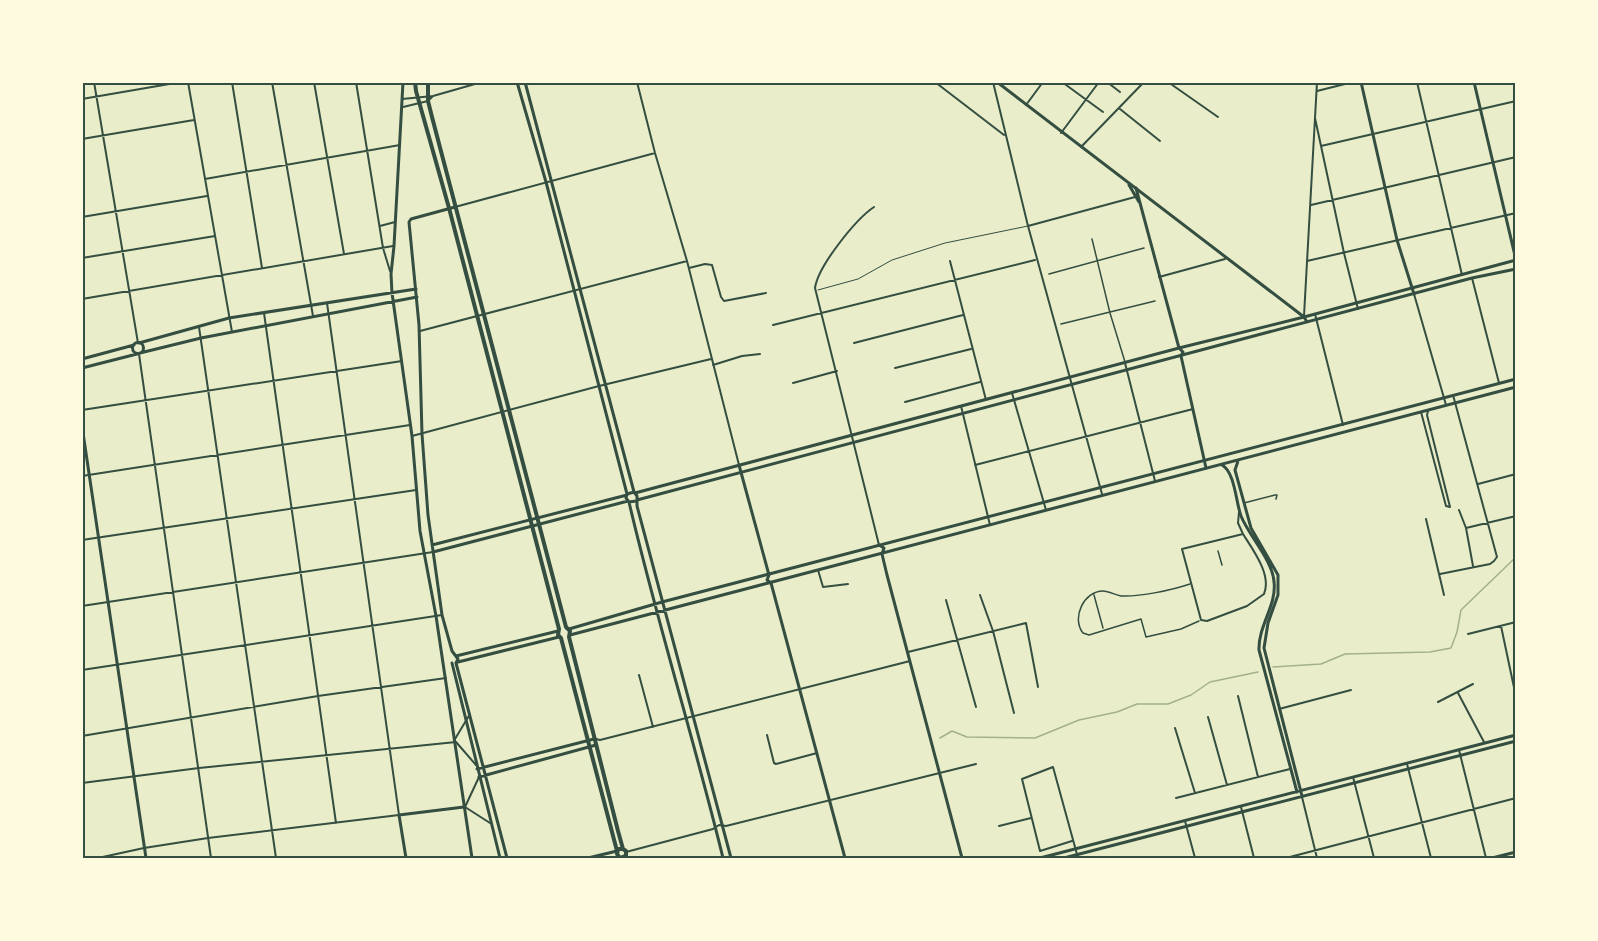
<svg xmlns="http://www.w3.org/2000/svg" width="1598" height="941" font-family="Montserrat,sans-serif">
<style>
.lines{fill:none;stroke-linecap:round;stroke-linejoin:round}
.stream{stroke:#a3b18a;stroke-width:1.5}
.service{stroke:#344e41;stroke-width:1}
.pedestrian{stroke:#344e41;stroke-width:1.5}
.minor{stroke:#344e41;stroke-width:2}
.tertiary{stroke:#344e41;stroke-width:3}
.secondary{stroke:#344e41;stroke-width:3}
.primary{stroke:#344e41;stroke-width:4}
.neatline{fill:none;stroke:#344e41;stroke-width:2}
</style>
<rect width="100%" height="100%" fill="#e9edc9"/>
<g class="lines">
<path class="stream" d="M 1273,667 L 1321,664 L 1345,654 L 1430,652 L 1451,648 L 1457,632 L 1461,610 L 1516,557
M 940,738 L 952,731 L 967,737 L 1035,738 L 1079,720 L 1117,712 L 1137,704 L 1168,704 L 1191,695 L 1210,682 L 1258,672"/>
<path class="service" d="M 818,290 L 858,279 L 892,260 L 945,243 L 1028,226"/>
<path class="pedestrian" d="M 1092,239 L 1110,313 L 1125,362
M 1049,274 L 1144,248
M 1061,324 L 1155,301
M 1244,503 L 1275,495 L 1277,495 L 1276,499
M 1218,551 L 1222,565
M 1190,584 C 1172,590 1140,597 1121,596 C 1115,595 1109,591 1103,591 C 1084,591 1071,618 1083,633 L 1089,635 L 1141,619 L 1146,637 L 1181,629 L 1199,621
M 1094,595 L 1103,628"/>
<path class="minor" d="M 94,82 L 138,343
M 188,82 L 232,332
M 232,82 L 262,268
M 272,82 L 313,316
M 314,82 L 344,254
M 356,82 L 383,248 L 390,271
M 637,82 L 655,153 L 687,261 L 739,465
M 935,82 L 1004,135
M 993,82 L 1028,226 L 1102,494
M 1062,82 L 1103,112
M 1107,82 L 1120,92
M 1168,82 L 1218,117
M 1417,82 L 1462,275
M 1317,91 L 1353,82
M 82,99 L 181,82
M 402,99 L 433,96 L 482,82
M 1026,105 L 1043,82
M 403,107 L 428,101 L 433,96
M 1120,109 L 1160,141
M 1315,118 L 1344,253 L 1358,309
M 1061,133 L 1099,82
M 82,139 L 194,120
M 1321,146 L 1516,101
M 1081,147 L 1144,82
M 205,179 L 400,145
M 1311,205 L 1516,157
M 455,207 L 655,153
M 874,207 C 856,219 818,266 815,288 L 879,545
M 82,217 L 207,196
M 380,226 L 395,222
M 1028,226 L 1135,197
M 82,258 L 215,236
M 950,261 L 986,400
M 1307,261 L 1516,213
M 689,268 L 705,264 L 712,265 L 721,297 L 724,301 L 766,293
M 1159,277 L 1225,259
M 1472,278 L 1499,383
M 1414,294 L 1446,405
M 82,299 L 393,246
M 264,313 L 336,823
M 1315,314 L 1343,425
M 1304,316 L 1317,82
M 773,325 L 1035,260
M 199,327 L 276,858
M 420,331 L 687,261
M 854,343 L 963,315
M 139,354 L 211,858
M 1125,363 L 1155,481
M 713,365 L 742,356 L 760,354
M 895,368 L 971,349
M 793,383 L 837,371
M 1012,393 L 1046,510
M 905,402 L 980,382
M 961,406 L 990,525
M 82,410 L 402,361
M 1421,412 L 1446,506 L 1450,507 L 1427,415 L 1428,411
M 412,436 L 599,386 L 711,359
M 975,465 L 1193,409
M 82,476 L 410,425
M 1478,484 L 1516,474
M 1459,510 L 1466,528 L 1473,566
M 1239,512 L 1238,523 L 1243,534 L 1182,549 L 1201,620 L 1207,621 L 1247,606 L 1264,594 C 1272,575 1253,550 1243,534
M 1426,519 L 1444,595
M 1466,528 L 1516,516
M 82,540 L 416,490
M 818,570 L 823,587 L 848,584
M 1440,574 L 1490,564 L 1494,561 L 1497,557 L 1453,395
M 980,595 L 993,631 L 1014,713
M 946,600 L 976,707
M 82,606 L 433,552
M 1501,626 L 1516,697
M 1468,634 L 1516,622
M 908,652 L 1026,623 L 1038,687
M 82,670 L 442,615
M 639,675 L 653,727
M 1458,693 L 1484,742
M 1238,696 L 1258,777
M 1438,702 L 1473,684
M 1279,709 L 1351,690
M 1208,717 L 1227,785
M 1175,728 L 1195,793
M 767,735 L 774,763 L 776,764 L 817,753
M 82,736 L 318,696 L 446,678
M 455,739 L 470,714
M 596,739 L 600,740 L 910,661
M 1459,750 L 1486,858
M 1407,764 L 1431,858
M 479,777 L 465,807 L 490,823
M 1353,777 L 1374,858
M 82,783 L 199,768 L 456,742 L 476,765
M 1302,797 L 1317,858
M 1176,798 L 1290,769
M 1241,807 L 1254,858
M 1185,821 L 1195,858
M 999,826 L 1031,818
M 1072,841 L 1040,851 L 1022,779 L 1053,767 L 1078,858
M 626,852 L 713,829 L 719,825 L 726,826 L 976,764
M 98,858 L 144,848 L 208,838 L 399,815 L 327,303
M 1286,858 L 1516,798"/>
<path class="tertiary" d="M 1361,82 L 1397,240 L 1414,294
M 1474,82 L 1516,260
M 1129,185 L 1139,202
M 1136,188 L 1179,348 L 1183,352 L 1181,356 L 1206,468
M 82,426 L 146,858
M 739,465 L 769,575 L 767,580 L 771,583 L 845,858
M 879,545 L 884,548 L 882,554 L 887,575 L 962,858
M 406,858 L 399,815 L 464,807"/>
<path class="secondary" d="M 403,82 L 394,246 L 391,274 L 392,293 L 412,436 L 420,531 L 436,616 L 472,858
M 517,82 L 546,182 L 627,494
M 525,82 L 634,492
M 997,82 L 1304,317 L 1307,322
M 455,207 L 411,219 L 409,222 L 419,325 L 422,434 L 428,515 L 442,615 L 452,651 L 458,659 L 456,663 L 507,858
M132.5 348a5.5 5.5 0 1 1 11 0a5.5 5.5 0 1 1-11 0Z
M 139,343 L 229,318 L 416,289
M 140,353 L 201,338 L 417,297
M 82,359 L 134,345
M 82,368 L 137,354
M 1238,461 L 1235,470 L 1251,528 L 1278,575 L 1278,595 L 1268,623 L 1264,648 L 1302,796
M 1222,465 C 1235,472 1236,503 1241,516 C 1249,536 1273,561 1274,582 C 1277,605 1258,626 1259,650 L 1297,792
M 635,493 L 1179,348 L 1304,317 L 1516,260
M 637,500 L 1472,278 L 1516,269
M 636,501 L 629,502 L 626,498 L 627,494 L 634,492 L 637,496 L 637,506 L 731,858
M 629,502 C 657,622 694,739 723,858
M 432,545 L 627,495
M 433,552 L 628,501
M 569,629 L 662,602 L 1516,379
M 570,635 L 1516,387
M 456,656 L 558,631
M 458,662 L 559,637
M 452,663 L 500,858
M 477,769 L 594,739
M 479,777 L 596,745
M 588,858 L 617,851
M 1040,858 L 1516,735
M 1064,858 L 1516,741
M 1492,858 L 1516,852
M 1515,858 L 1516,858"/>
<path class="primary" d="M 415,82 L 416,91 L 449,208 L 559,629 L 558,635 L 561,638 L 617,851
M 428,82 L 428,101 L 432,117 L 566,627 L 570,631 L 569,637 L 618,831 L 623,849 L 626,851 L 626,858
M 623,849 L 618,849 L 617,854 L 620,858 L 625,856"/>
</g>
<rect width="1598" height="941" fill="none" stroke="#fefae0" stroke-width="168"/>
<rect x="84" y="84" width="1430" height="773" class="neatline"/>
</svg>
